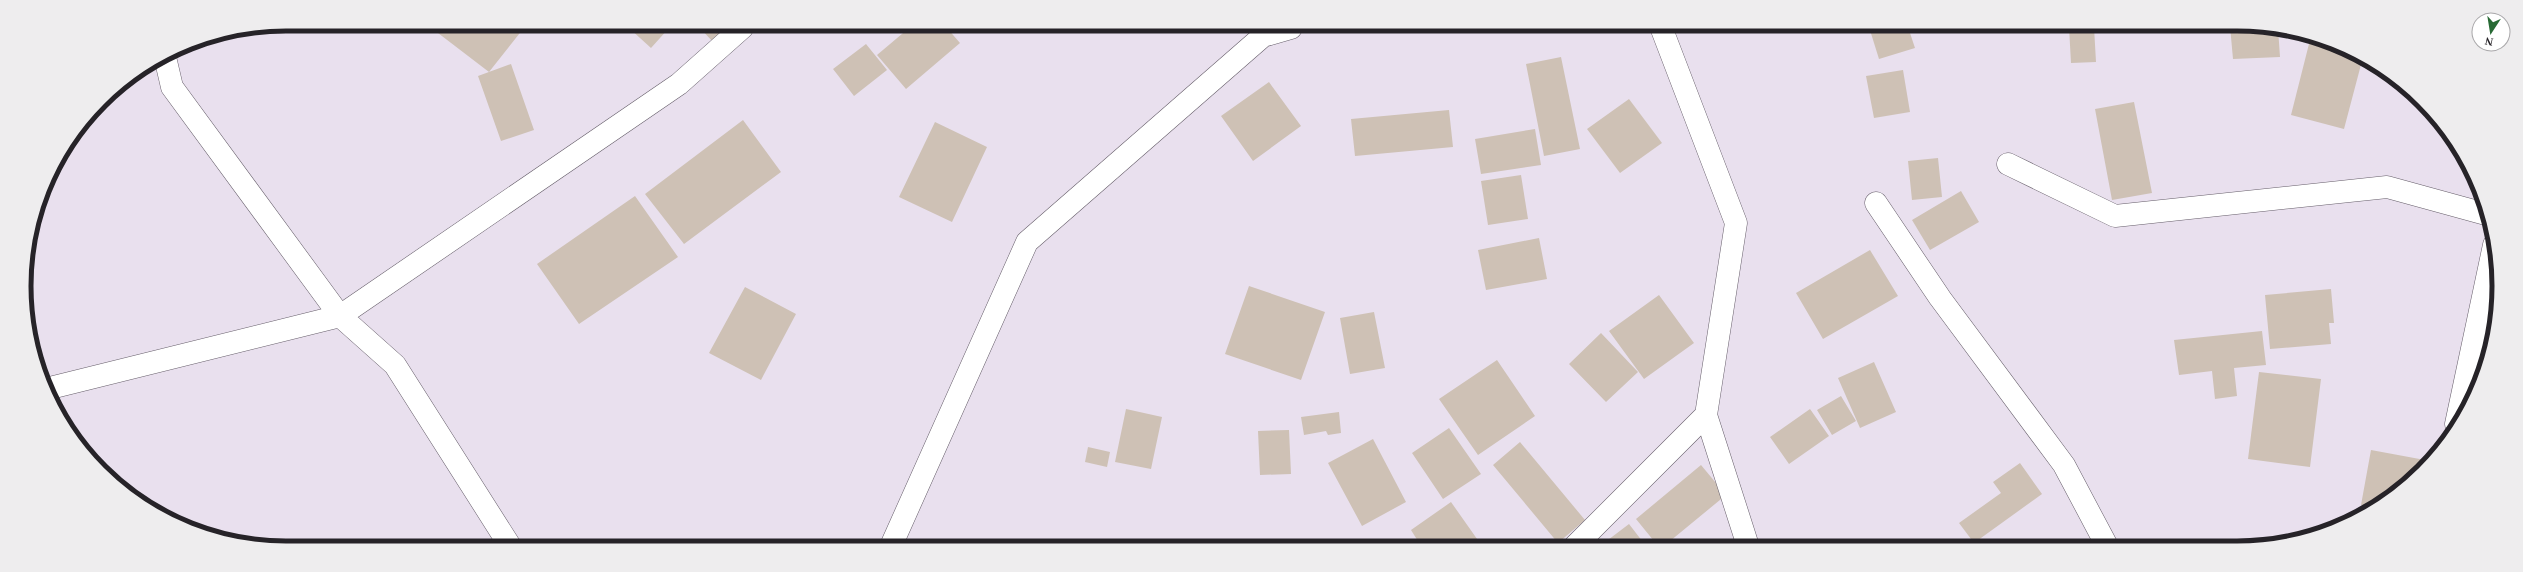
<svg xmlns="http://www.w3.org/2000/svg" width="2523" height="572" font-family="Georgia,serif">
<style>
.building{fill:#cec1b5}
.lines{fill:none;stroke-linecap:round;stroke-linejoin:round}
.minor-casing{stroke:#665e6a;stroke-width:23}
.minor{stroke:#fff;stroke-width:22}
.rim{fill:none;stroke:#262328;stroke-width:5}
</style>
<rect width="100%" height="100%" fill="#e9e0ee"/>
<path class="building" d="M 2230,26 L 2278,28 L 2280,57 L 2233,59 Z
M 1869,27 L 1908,27 L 1915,48 L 1879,59 Z
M 2069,27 L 2094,27 L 2096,62 L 2071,63 Z
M 629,28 L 669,28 L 651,48 Z
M 700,28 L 728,28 L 713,42 Z
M 909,28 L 947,28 L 960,43 L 906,89 L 877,55 Z
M 441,29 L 523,29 L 489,72 L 438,33 Z
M 2311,36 L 2363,57 L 2344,129 L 2291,115 Z
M 866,44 L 887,70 L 854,96 L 833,69 Z
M 1561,57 L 1580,149 L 1544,156 L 1526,64 Z
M 511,64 L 534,130 L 501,141 L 478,76 Z
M 1903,70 L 1910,112 L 1874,118 L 1866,76 Z
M 1269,82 L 1301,126 L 1253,161 L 1221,116 Z
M 1629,99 L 1662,143 L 1620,173 L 1587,129 Z
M 2134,102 L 2152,193 L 2112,200 L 2095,109 Z
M 1449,110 L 1453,147 L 1355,156 L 1351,119 Z
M 743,120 L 781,172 L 684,244 L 645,194 Z
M 935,122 L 987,147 L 952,222 L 899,197 Z
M 1535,129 L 1541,165 L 1481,174 L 1475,139 Z
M 1938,158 L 1942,197 L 1912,200 L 1908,161 Z
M 1521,175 L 1528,219 L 1488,225 L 1481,181 Z
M 1961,191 L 1979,222 L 1930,250 L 1912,220 Z
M 635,196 L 678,257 L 579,324 L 537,264 Z
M 1539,238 L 1547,279 L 1486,290 L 1478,250 Z
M 1870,250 L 1898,296 L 1823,339 L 1796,293 Z
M 1249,286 L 1325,312 L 1301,380 L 1225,354 Z
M 745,287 L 796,314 L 761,380 L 709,353 Z
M 2331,289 L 2334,323 L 2329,323 L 2331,344 L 2270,349 L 2265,295 Z
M 1659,295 L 1694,343 L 1644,379 L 1609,331 Z
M 1374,312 L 1385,368 L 1350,374 L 1340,318 Z
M 2262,331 L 2266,365 L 2234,368 L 2237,396 L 2215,399 L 2212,371 L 2179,375 L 2174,340 Z
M 1601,333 L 1638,372 L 1606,402 L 1569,364 Z
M 1497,360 L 1535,416 L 1478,455 L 1439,399 Z
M 1874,362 L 1896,412 L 1860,428 L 1838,378 Z
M 2259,372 L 2321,379 L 2310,467 L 2248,459 Z
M 1841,396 L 1856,421 L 1832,435 L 1817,410 Z
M 1126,409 L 1162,417 L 1151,469 L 1115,462 Z
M 1810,409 L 1829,436 L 1789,464 L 1770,437 Z
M 1339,412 L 1341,433 L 1328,435 L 1326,431 L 1304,435 L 1301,417 Z
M 1449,428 L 1481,474 L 1443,499 L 1412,453 Z
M 1289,430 L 1291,474 L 1260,475 L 1258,431 Z
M 1373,439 L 1406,502 L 1362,526 L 1328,463 Z
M 1520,442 L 1585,520 L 1558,543 L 1493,465 Z
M 1088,447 L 1110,452 L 1107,467 L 1085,462 Z
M 2371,450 L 2425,460 L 2422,471 L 2372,507 L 2361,505 Z
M 2020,463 L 2042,494 L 1974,543 L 1959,523 L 2001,493 L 1993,482 Z
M 1701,465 L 1726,495 L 1664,546 L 1658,546 L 1636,519 Z
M 1451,502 L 1482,546 L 1421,546 L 1411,530 Z
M 1629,524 L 1646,546 L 1600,546 Z
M 1729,540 L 1732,546 L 1717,546 Z"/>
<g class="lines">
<g class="minor-casing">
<path id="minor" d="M 1661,27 L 1736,223 L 1706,415 L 1748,546
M 1263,36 L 1291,28
M 165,57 L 172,87 L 340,316 L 395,365 L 510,546
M 2008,164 L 2115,216 L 2387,187 L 2489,215
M 1876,203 L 1940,298 L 2064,465 L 2107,546
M 46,389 L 340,316 L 679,84 L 742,28
M 2456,424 L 2494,245
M 891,546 L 1027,242 L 1263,36 L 1263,28
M 1575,546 L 1706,415"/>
</g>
<use href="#minor" class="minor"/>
</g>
<path d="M0 0H2523V572H0ZM286 31H2237A255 255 0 0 1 2492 286V286A255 255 0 0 1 2237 541H286A255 255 0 0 1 31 286V286A255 255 0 0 1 286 31Z" fill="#eeedee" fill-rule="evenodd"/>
<path class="rim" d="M286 31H2237A255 255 0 0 1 2492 286V286A255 255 0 0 1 2237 541H286A255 255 0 0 1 31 286V286A255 255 0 0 1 286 31Z"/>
<g transform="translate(2491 32) rotate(192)"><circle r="19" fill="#ffffff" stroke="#a8a7a9"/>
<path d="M0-3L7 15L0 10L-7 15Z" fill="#286a35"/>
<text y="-6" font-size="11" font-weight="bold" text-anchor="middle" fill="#262328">N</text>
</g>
</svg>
